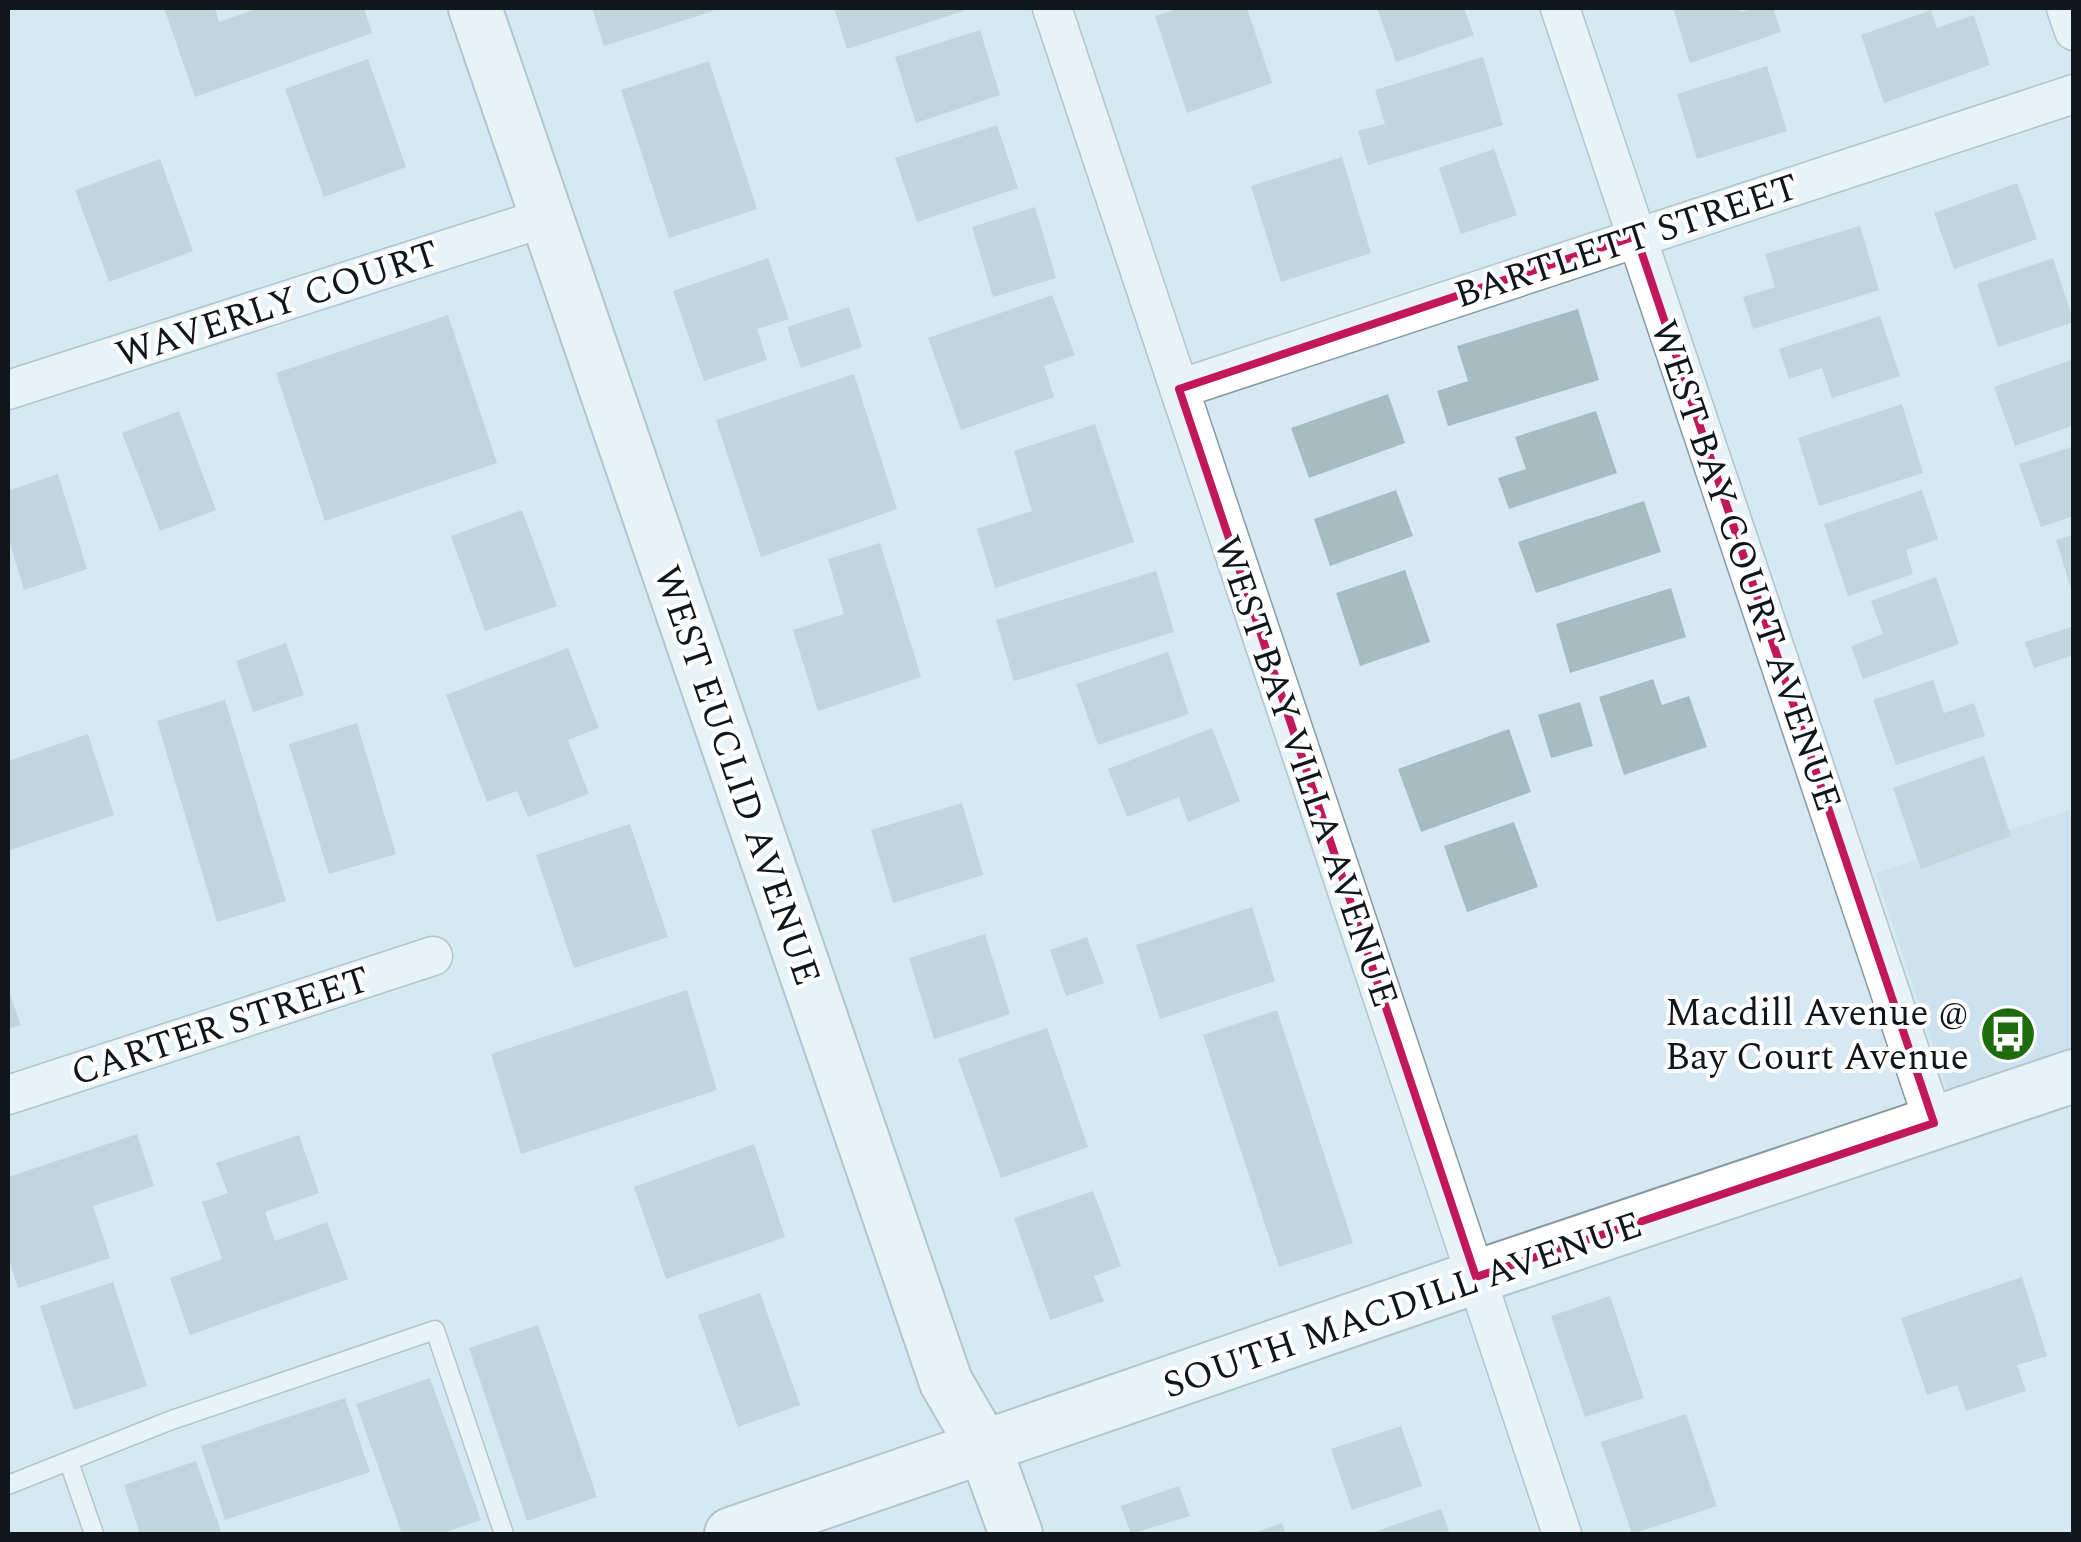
<svg xmlns="http://www.w3.org/2000/svg" width="2081" height="1542" font-family="Spectral,serif">
<style>
.built{fill:#c2dceb}
.building{fill:#a7bcc1}
.lines{fill:none;stroke-linecap:round;stroke-linejoin:round}
.lane-casing{stroke:#8899a3;stroke-width:21}
.street-casing{stroke:#8899a3;stroke-width:41}
.secondary-casing{stroke:#8899a3;stroke-width:56}
.lane{stroke:#fff;stroke-width:18}
.street{stroke:#fff;stroke-width:38}
.secondary{stroke:#fff;stroke-width:52}
.marked{fill:none;stroke:#c2185b;stroke-width:8;stroke-linejoin:round}
.labels{text-anchor:middle;stroke-width:8;stroke-linejoin:round;paint-order:stroke}
.street-label{font-size:38px;fill:#10171b;stroke:#fff}
.poi-label{font-size:38px;fill:#10171b;stroke:#fff;text-anchor:end}
</style>
<rect width="100%" height="100%" fill="#d6e9f3"/>
<path class="built" d="M 2073,809 L 2073,1054 L 1950,1096 L 1876,873 Z"/>
<path class="building" d="M 164,8 L 215,8 L 219,22 L 259,8 L 364,8 L 372,33 L 195,97 Z
M 592,8 L 712,8 L 713,11 L 604,46 Z
M 834,8 L 962,8 L 963,11 L 847,49 Z
M 1180,8 L 1247,8 L 1272,83 L 1187,113 L 1155,16 Z
M 1377,8 L 1464,8 L 1474,35 L 1396,62 Z
M 1673,8 L 1739,8 L 1740,12 L 1756,8 L 1773,8 L 1781,32 L 1690,63 Z
M 1931,10 L 1937,28 L 1974,15 L 1990,65 L 1884,103 L 1861,35 Z
M 980,30 L 1000,95 L 916,123 L 895,57 Z
M 1483,57 L 1503,125 L 1368,165 L 1358,131 L 1385,124 L 1375,90 Z
M 368,59 L 406,167 L 324,197 L 285,89 Z
M 709,61 L 757,209 L 669,238 L 621,90 Z
M 1767,66 L 1787,131 L 1697,159 L 1677,94 Z
M 997,125 L 1018,188 L 917,222 L 895,158 Z
M 1494,149 L 1517,215 L 1461,234 L 1439,168 Z
M 1342,157 L 1371,253 L 1281,282 L 1251,186 Z
M 160,159 L 193,251 L 109,282 L 75,190 Z
M 2017,183 L 2037,239 L 1954,269 L 1934,213 Z
M 1035,207 L 1056,278 L 993,297 L 972,227 Z
M 1860,226 L 1879,290 L 1753,329 L 1743,297 L 1775,287 L 1765,254 Z
M 768,258 L 789,319 L 757,329 L 767,360 L 704,381 L 673,291 Z
M 2053,258 L 2074,322 L 1998,347 L 1977,284 Z
M 1052,295 L 1075,355 L 1044,366 L 1054,397 L 961,430 L 928,338 Z
M 849,307 L 862,347 L 801,368 L 787,327 Z
M 1578,309 L 1599,380 L 1448,426 L 1437,391 L 1468,381 L 1457,346 Z
M 448,315 L 497,463 L 325,521 L 276,373 Z
M 1880,316 L 1900,376 L 1832,398 L 1822,368 L 1789,379 L 1779,349 Z
M 2074,359 L 2074,425 L 2015,446 L 1994,387 Z
M 854,374 L 897,509 L 761,557 L 716,420 Z
M 1388,394 L 1405,443 L 1309,478 L 1291,428 Z
M 1902,404 L 1923,473 L 1819,506 L 1798,438 Z
M 179,411 L 216,510 L 160,531 L 122,433 Z
M 1596,411 L 1617,473 L 1509,509 L 1498,478 L 1526,469 L 1515,437 Z
M 1095,424 L 1134,542 L 995,588 L 977,529 L 1032,511 L 1014,451 Z
M 2074,446 L 2074,516 L 2041,527 L 2019,464 Z
M 58,474 L 87,569 L 24,590 L 8,537 L 8,491 Z
M 1396,490 L 1413,536 L 1330,566 L 1314,519 Z
M 1922,490 L 1938,539 L 1906,550 L 1913,574 L 1848,596 L 1824,524 Z
M 1644,501 L 1661,552 L 1536,593 L 1518,542 Z
M 522,510 L 557,606 L 485,631 L 451,536 Z
M 2074,534 L 2074,595 L 2073,595 L 2056,540 Z
M 880,543 L 921,677 L 818,711 L 793,630 L 844,614 L 828,559 Z
M 1405,570 L 1430,642 L 1360,666 L 1336,593 Z
M 1156,571 L 1174,632 L 1014,681 L 996,620 Z
M 1936,577 L 1959,644 L 1863,679 L 1851,646 L 1883,634 L 1871,601 Z
M 1671,588 L 1686,637 L 1570,673 L 1556,624 Z
M 2074,626 L 2074,655 L 2034,668 L 2025,642 Z
M 286,643 L 304,695 L 253,712 L 236,661 Z
M 568,648 L 599,728 L 568,740 L 589,794 L 528,817 L 517,791 L 487,802 L 446,695 Z
M 1168,652 L 1189,714 L 1098,745 L 1076,684 Z
M 1653,679 L 1662,705 L 1689,696 L 1707,747 L 1624,775 L 1599,697 Z
M 1933,680 L 1944,713 L 1974,703 L 1985,736 L 1896,765 L 1873,700 Z
M 225,700 L 286,901 L 217,922 L 157,721 Z
M 1580,702 L 1593,746 L 1551,758 L 1538,715 Z
M 357,723 L 396,854 L 329,874 L 289,744 Z
M 1212,728 L 1240,801 L 1188,822 L 1179,797 L 1127,817 L 1108,769 Z
M 1509,729 L 1531,792 L 1421,832 L 1398,769 Z
M 88,734 L 114,815 L 8,851 L 8,761 Z
M 1984,756 L 2011,836 L 1921,869 L 1893,788 Z
M 962,803 L 983,875 L 893,903 L 871,830 Z
M 1514,822 L 1538,887 L 1467,912 L 1444,846 Z
M 630,824 L 668,937 L 574,968 L 536,855 Z
M 1252,907 L 1275,981 L 1160,1019 L 1136,945 Z
M 985,934 L 1010,1014 L 934,1039 L 909,958 Z
M 1087,937 L 1104,983 L 1066,996 L 1050,950 Z
M 8,989 L 21,1025 L 8,1029 Z
M 687,990 L 717,1090 L 521,1154 L 491,1054 Z
M 1277,1010 L 1353,1243 L 1279,1267 L 1203,1035 Z
M 1047,1028 L 1088,1147 L 1001,1178 L 958,1059 Z
M 137,1134 L 154,1186 L 93,1206 L 110,1258 L 18,1288 L 8,1257 L 8,1177 Z
M 299,1135 L 319,1193 L 265,1212 L 275,1241 L 327,1222 L 348,1279 L 190,1335 L 170,1278 L 222,1259 L 202,1202 L 228,1193 L 216,1163 Z
M 754,1144 L 785,1237 L 666,1279 L 634,1187 Z
M 1093,1191 L 1121,1266 L 1094,1276 L 1104,1301 L 1050,1320 L 1014,1218 Z
M 2022,1277 L 2047,1356 L 2017,1365 L 2026,1391 L 1966,1411 L 1957,1385 L 1927,1395 L 1901,1318 Z
M 113,1282 L 147,1386 L 74,1410 L 40,1306 Z
M 760,1293 L 800,1405 L 738,1427 L 698,1315 Z
M 1610,1296 L 1644,1398 L 1585,1417 L 1551,1316 Z
M 538,1325 L 597,1497 L 527,1521 L 469,1348 Z
M 430,1378 L 481,1520 L 440,1534 L 402,1534 L 356,1404 Z
M 345,1398 L 370,1472 L 225,1520 L 201,1446 Z
M 1686,1414 L 1717,1506 L 1632,1534 L 1601,1442 Z
M 1401,1426 L 1422,1486 L 1352,1510 L 1331,1449 Z
M 196,1461 L 222,1534 L 140,1534 L 124,1485 Z
M 1179,1486 L 1190,1516 L 1131,1534 L 1121,1506 Z
M 1441,1509 L 1450,1534 L 1368,1534 Z
M 1282,1523 L 1286,1534 L 1250,1534 Z"/>
<g class="lines">
<g class="lane-casing">
<path id="lane" d="M 69,1462 L 94,1534
M 8,1485 L 169,1421 L 435,1330 L 504,1534"/>
</g>
<g class="street-casing">
<path id="street" d="M 1052,8 L 1562,1534
M 1560,8 L 1934,1123
M 2066,8 L 2074,31
M 1179,389 L 2074,94
M 8,390 L 547,217
M 8,1095 L 433,956"/>
</g>
<g class="secondary-casing">
<path id="secondary" d="M 475,8 L 946,1382 L 985,1449 L 1016,1534
M 731,1534 L 1476,1277 L 2074,1076"/>
</g>
<use href="#lane" class="lane"/>
<use href="#street" class="street"/>
<use href="#secondary" class="secondary"/>
</g>
<path d="M0 0H2081V1542H0ZM 1636,236 L 1934,1123 L 1476,1277 L 1179,389 Z" fill="#d6e9f3" fill-opacity=".55" fill-rule="evenodd"/>
<path class="marked" d="M 1636,236 L 1934,1123 L 1476,1277 L 1179,389 Z"/>
<defs>
<g id="bus-disc" transform="scale(2.875)"><circle r="9.5" fill="#1d6b0d" stroke="#fff"/><path d="M-5-6H5V4H4V6H2V4H-2V6H-4V4H-5ZM-3.5-4V0h7V-4ZM-3.5 1.2v1.5H-2V1.2ZM2 1.2v1.5H3.5V1.2Z" fill="#fff"/></g>
</defs>
<g fill-rule="evenodd">
<use href="#bus-disc" x="2008" y="1034"/>
</g>
<g class="labels">
<g class="street-label">
<text transform="translate(1626 240) rotate(-18)" y="13">BARTLETT STREET</text>
<text transform="translate(277 303) rotate(-18)" y="13">WAVERLY COURT</text>
<text transform="translate(1747 565) rotate(71)" y="13">WEST BAY COURT AVENUE</text>
<text transform="translate(1307 771) rotate(71)" y="13">WEST BAY VILLA AVENUE</text>
<text transform="translate(738 775) rotate(71)" y="13">WEST EUCLID AVENUE</text>
<text transform="translate(220 1025) rotate(-18)" y="13">CARTER STREET</text>
<text transform="translate(1402 1304) rotate(-19)" y="13">SOUTH MACDILL AVENUE</text>
</g>
<g class="poi-label">
<text x="1969" y="1025">Macdill Avenue @<tspan x="1969" dy="44">Bay Court Avenue</tspan></text>
</g>
</g>
<rect width="2081" height="1542" fill="none" stroke="#10171b" stroke-width="20"/>
</svg>
